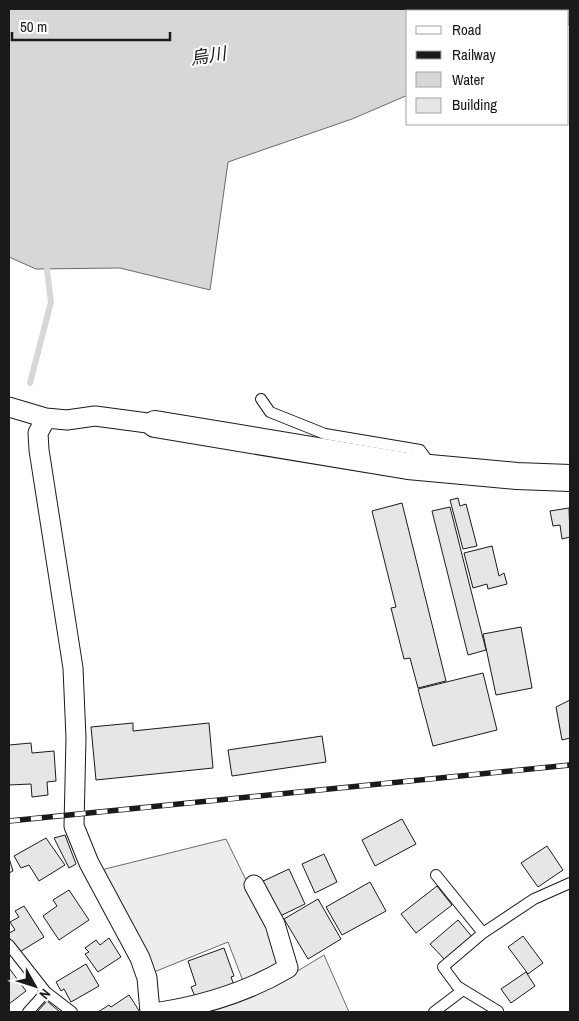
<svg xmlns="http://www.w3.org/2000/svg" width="579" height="1021" font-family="'Archivo Narrow','Noto Sans JP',sans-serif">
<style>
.built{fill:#ededed;stroke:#6a6a6a}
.water{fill:#d7d7d7;stroke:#6a6a6a}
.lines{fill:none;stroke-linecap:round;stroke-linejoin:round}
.stream{stroke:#d7d7d7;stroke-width:6}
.building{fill:#e6e6e6;stroke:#1a1a1a}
.lane-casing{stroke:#1a1a1a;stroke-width:12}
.street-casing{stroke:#1a1a1a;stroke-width:21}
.secondary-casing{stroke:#1a1a1a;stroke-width:28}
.lane{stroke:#fff;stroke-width:10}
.street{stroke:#fff;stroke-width:19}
.secondary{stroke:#fff;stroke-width:26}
.rail-casing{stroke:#1a1a1a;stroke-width:5.5}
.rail{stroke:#fff;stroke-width:4;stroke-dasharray:11;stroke-linecap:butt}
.labels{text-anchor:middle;stroke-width:4;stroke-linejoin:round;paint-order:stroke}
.water-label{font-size:18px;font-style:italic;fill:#1a1a1a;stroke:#fff}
</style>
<rect width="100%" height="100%" fill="#fff"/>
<path class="built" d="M 226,839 L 269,927 L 281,963 L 243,981 L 228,942 L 154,972 L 101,870 Z
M 324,955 L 349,1012 L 193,1012 L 276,984 Z"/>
<path class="water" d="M 9,9 L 570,9 L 570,24 L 568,25 L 568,11 L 408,11 L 408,95 L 352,119 L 228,162 L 210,290 L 120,268 L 36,269 L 9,257 Z"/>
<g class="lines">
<path class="stream" d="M 30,383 L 51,302 L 46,262"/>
</g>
<path class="building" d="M 458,498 L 460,506 L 466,504 L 477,546 L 463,549 L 450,500 Z
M 402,503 L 446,681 L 418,688 L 410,658 L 404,659 L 391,608 L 396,607 L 372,511 Z
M 450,507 L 486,650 L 468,655 L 432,511 Z
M 569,508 L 570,537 L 562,539 L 560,525 L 553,526 L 550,511 Z
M 492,546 L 499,576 L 504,573 L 507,584 L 488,589 L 487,584 L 473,588 L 464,553 Z
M 521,627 L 532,688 L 496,695 L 483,634 Z
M 483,673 L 497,730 L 433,746 L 418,689 Z
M 570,700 L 570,738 L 562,740 L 556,707 Z
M 133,723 L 133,731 L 209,723 L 213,768 L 96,780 L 91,727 Z
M 322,736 L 326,762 L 232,776 L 228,750 Z
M 31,743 L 32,753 L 54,751 L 56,781 L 47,782 L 48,795 L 32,797 L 31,784 L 9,785 L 9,745 Z
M 402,819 L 416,844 L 375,866 L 362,840 Z
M 65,835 L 76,864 L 69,868 L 54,838 Z
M 46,838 L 65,865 L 39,881 L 29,865 L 21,868 L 14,856 Z
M 547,846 L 563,870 L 538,887 L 521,863 Z
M 324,854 L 337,882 L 315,893 L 302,864 Z
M 9,858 L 13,871 L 9,873 Z
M 289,869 L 305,904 L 276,918 L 259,883 Z
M 370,882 L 386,911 L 342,935 L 326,907 Z
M 437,886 L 452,905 L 416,933 L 401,914 Z
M 69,890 L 89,920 L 59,940 L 43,916 L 57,906 L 53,900 Z
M 318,899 L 341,939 L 308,959 L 284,919 Z
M 24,906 L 44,937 L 18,953 L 9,937 L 9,933 L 15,930 L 10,922 L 19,917 L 15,911 Z
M 458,920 L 473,938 L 446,961 L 430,944 Z
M 523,936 L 543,963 L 528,974 L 508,947 Z
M 109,938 L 121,957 L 98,972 L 85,954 L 89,952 L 85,948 L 96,940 L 100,945 Z
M 224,948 L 234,976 L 231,977 L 235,988 L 197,1001 L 191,987 L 196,985 L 188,961 Z
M 86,964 L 99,986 L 71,1002 L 64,989 L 61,991 L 56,982 Z
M 9,968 L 26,991 L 9,1004 Z
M 526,972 L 535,986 L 511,1003 L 501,989 Z
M 129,995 L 140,1012 L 98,1012 L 109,1005 L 111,1007 Z
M 47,1001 L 60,1012 L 37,1012 Z"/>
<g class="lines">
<g class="lane-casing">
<path id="lane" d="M 261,399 L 270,412 L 325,434 L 420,450 L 430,464
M 436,875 L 483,933
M 9,945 L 46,992 L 72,1012
M 498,1011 L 457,986 L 443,967 L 483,933 L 534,899 L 570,883
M 28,1012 L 46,992
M 434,1012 L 463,990"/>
</g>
<g class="street-casing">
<path id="street" d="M 9,407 L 46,418 L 67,420 L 95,416 L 155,424
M 46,418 L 38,433 L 39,450 L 73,668 L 76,738 L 74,826 L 89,863 L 140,958 L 147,978 L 150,1012
M 160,1012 C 204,1005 249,991 288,968 L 275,924 L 254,885"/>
</g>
<g class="secondary-casing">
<path id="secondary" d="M 155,424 L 408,466 L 517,476 L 570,478"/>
</g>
<use href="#lane" class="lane"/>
<use href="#street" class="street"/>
<use href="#secondary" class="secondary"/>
<g class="rail-casing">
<path id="rail" d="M 9,821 L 570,765"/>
</g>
<use href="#rail" class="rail"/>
</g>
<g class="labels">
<g class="water-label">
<text transform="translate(208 56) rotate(-9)" y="6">烏川</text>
</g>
</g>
<rect width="579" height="1021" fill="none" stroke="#1a1a1a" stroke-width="20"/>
<rect x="406" y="10" width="162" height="115" fill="#ffffff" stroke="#a3a3a3"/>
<rect x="416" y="26" width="25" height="8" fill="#ffffff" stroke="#a3a3a3"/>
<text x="452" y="35" font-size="15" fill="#1a1a1a">Road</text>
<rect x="416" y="51" width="25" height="8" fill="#1a1a1a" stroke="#a3a3a3"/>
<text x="452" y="60" font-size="15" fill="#1a1a1a">Railway</text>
<rect x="416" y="72" width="25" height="15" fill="#d7d7d7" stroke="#a3a3a3"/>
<text x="452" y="85" font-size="15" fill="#1a1a1a">Water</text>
<rect x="416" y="98" width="25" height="15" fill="#e6e6e6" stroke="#a3a3a3"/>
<text x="452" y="110" font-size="15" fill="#1a1a1a">Building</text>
<g transform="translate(35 986) rotate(129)" stroke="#ffffff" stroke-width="4" paint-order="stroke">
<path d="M0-4L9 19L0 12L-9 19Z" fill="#1a1a1a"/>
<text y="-8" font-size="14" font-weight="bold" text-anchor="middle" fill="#1a1a1a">N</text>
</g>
<path d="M12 32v8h158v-8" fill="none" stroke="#1a1a1a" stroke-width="2.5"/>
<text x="20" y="32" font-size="15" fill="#1a1a1a" stroke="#ffffff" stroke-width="4" paint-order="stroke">50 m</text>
</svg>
